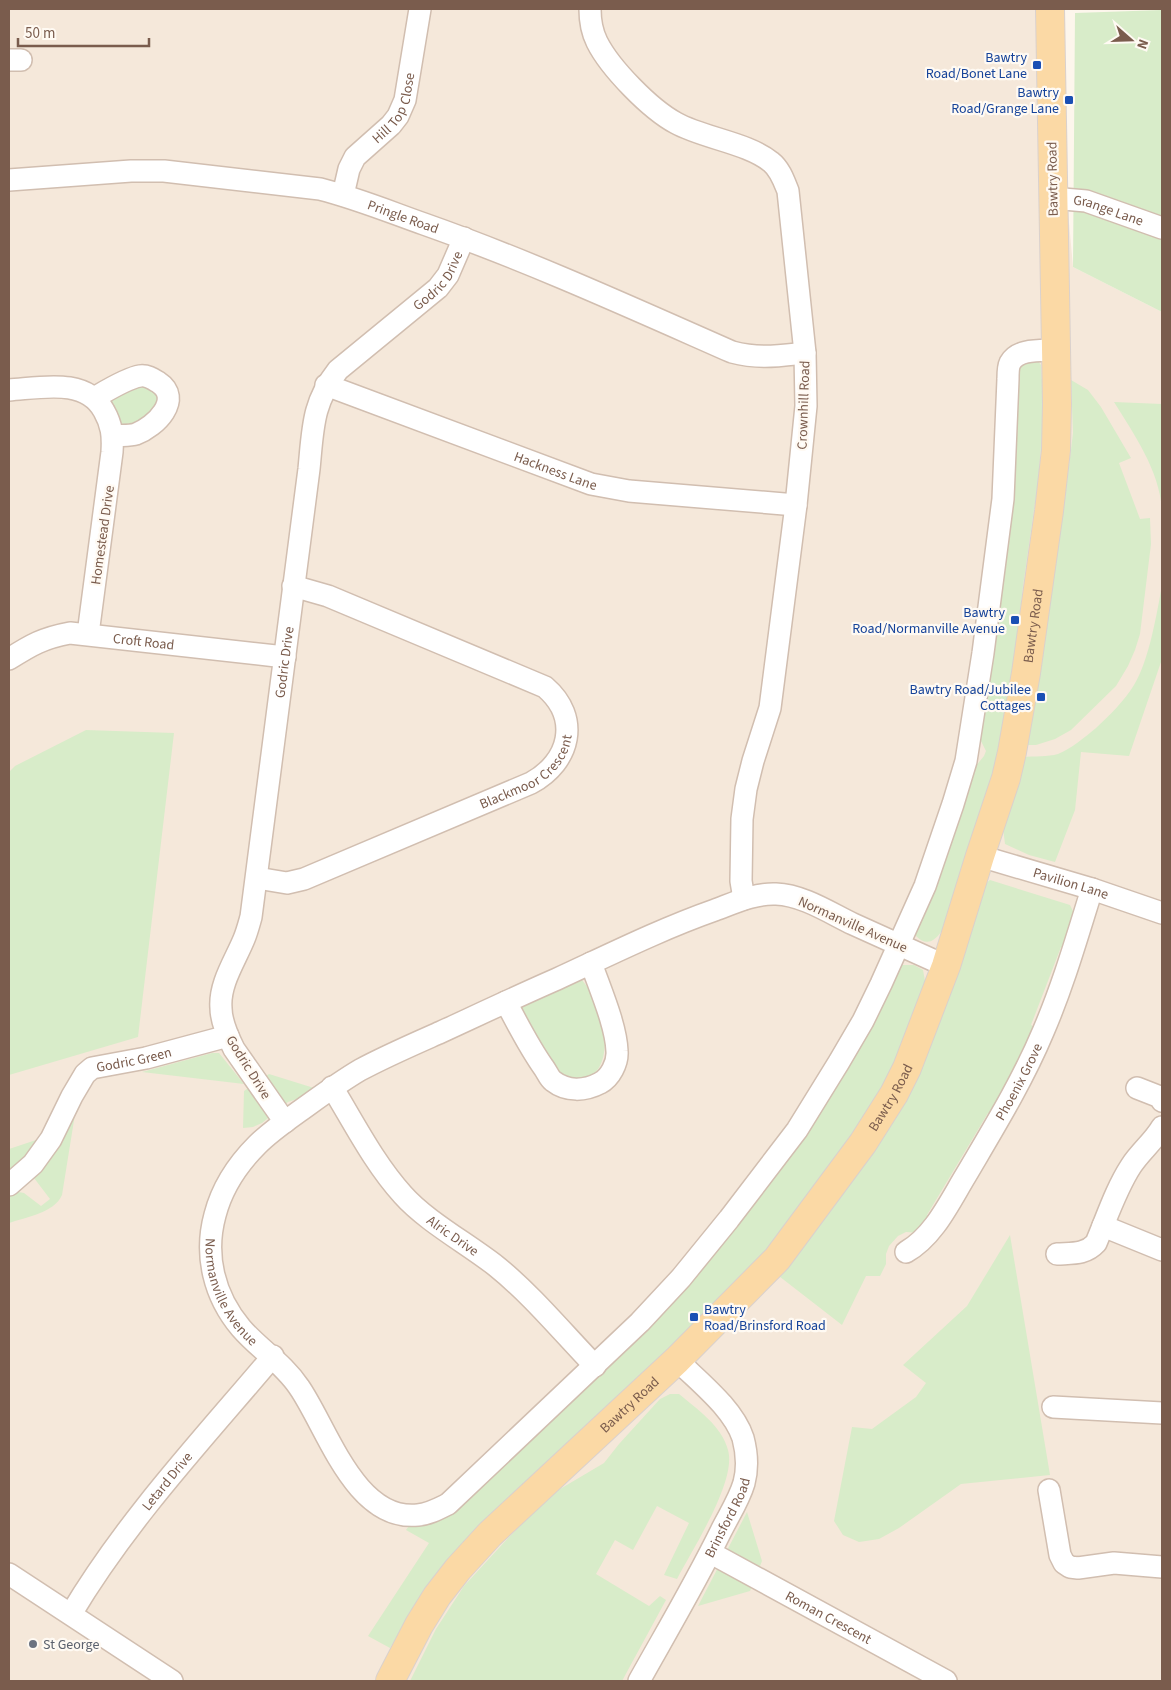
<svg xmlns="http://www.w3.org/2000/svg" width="1171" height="1690" font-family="'Source Sans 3',sans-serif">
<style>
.residential{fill:#f5e8da}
.green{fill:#d8ecc9}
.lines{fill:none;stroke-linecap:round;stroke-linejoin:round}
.minor-casing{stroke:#d1beb0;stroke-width:24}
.major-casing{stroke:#dad1cd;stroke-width:30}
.minor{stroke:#fff;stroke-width:21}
.major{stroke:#fbd9a5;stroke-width:28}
.transit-dot{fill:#1a4fb4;stroke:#fffaf3;stroke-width:2}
.worship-dot{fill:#6b7280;stroke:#fffaf3;stroke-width:2}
.labels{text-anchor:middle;stroke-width:4.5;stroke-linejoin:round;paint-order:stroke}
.transit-label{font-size:14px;fill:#164399;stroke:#fffaf3;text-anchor:end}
.street-label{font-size:14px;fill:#7a5c4d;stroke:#fffaf3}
.worship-label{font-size:14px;fill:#5b616d;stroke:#fffaf3;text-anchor:start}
</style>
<rect width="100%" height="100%" fill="#fdf6ec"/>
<path class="residential" d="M 9,9 L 1050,9 L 1073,267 L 1162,312 L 1162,1681 L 9,1681 Z"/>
<path class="green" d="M 1162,10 L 1162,312 L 1073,267 L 1075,13 Z
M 1035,357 L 1041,365 L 1044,413 L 1038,482 L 1023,586 L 1010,698 L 999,752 L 943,929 C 935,942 926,947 915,935 L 970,773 L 984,756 L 986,751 L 979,737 L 1014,376 L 1020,364 Z
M 1071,380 L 1088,390 L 1101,407 L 1131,458 L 1119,463 L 1140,519 L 1150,518 L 1151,544 L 1140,634 L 1135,650 L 1128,666 L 1116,686 L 1071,730 L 1055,739 L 1036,745 L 1024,745 L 1064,507 L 1073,433 Z
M 151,384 L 161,401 L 136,428 L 124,428 C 120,422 112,414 111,407 C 110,390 138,385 151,384 Z
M 1114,402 L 1162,404 L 1162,509 C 1159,470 1134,434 1114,402 Z
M 1162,585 L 1162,659 L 1129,756 L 1081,752 L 1075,810 L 1055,862 L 1029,855 L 1005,844 L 1003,828 L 1023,757 C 1034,756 1048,757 1058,754 C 1071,749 1085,737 1096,728 C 1110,715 1124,701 1134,685 C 1149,661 1157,613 1162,585 Z
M 86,730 L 174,733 L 138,1037 L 9,1075 L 9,772 L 15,766 Z
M 990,880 L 1070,905 L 1075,915 L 1067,950 L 1061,947 L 1031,1025 L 1036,1028 L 993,1116 L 988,1113 L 927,1215 L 931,1218 L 919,1233 L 906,1232 L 898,1236 L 889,1246 L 886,1254 L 886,1264 L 880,1276 L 866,1276 L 842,1325 L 775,1273 L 829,1207 L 981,887 Z
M 901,965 L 914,965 L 923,970 L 925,981 L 921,1001 L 907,1041 L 872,1107 L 794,1215 L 756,1262 L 700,1322 L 557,1452 L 496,1509 L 453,1554 L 436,1574 L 390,1648 L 368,1636 L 429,1543 L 406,1530 L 411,1523 L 649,1324 Z
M 582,980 C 590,989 593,1000 597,1011 C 599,1017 602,1023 603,1029 C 608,1049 603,1080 577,1080 C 573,1080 567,1078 562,1077 C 550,1059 522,1028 522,1007 Z
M 212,1053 L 219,1053 L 244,1084 L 142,1072 Z
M 269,1074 L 314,1088 L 297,1099 L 288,1102 L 262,1123 L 253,1127 L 243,1128 L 244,1091 Z
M 76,1108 L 62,1195 C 54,1213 26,1217 9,1223 L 9,1194 L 13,1191 L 24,1193 L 41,1206 L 50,1199 L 34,1178 L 36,1170 Z
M 42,1138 L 9,1176 L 9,1149 Z
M 1010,1235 L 1050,1475 L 961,1484 L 899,1528 L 879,1539 L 859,1542 L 843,1535 L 834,1521 L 852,1427 L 872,1429 L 916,1397 L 926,1383 L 903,1365 L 967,1306 Z
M 670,1394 L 679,1394 C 697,1409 722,1426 728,1450 C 737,1481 692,1550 677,1579 L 664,1575 L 689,1523 L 657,1506 L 633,1550 L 615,1540 L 596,1574 L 649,1606 L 660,1596 L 666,1600 L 622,1681 L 410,1681 L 436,1629 L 464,1586 L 510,1536 L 555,1492 L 604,1463 L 619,1444 L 660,1399 Z
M 747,1512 L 762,1561 L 750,1591 L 698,1606 Z"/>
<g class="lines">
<g class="minor-casing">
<g id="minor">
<path d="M 590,9 C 590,20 592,32 597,42 C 610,68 650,109 676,123 C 703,138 748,143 771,162 C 780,169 784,181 788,191 L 805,353 L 806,406 L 796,505 L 770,708 L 753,761 L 746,789 L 742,819 L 741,881 L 744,899"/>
<path d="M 9,60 L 21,60"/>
<path id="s1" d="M 9,180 L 131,171 L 164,171 L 320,189 C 356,198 390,212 424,224 C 529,261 630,307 732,352 C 759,359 777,356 805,353"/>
<path id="s2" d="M 343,195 L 349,169 L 355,157 L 391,125 L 398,116 L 405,100 L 420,9"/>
<path id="s3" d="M 1052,198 L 1086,201 L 1162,228"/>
<path id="s4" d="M 326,385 L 591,484 L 629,491 L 796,505"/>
<path d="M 9,390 C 40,388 86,377 104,411 C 112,425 113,436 112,452 L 88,634"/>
<path d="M 94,398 C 106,391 127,378 140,376 C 147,375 153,379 158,382 C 184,399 155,427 136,434 C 129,436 121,435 113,436"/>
<path id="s5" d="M 9,659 C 31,645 43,638 70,633 L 285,657"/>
<path id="s6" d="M 980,856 L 1092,889 L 1162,913"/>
<path id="s7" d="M 257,878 L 287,883 L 304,879 L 531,783 C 570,762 581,718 545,687 L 328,596 L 293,586"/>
<path id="s8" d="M 946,966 C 915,952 884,938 853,924 C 830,913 803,895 776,894 C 755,893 734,903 715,910 C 661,929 609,955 557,979 C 518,996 480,1014 441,1032 C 414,1044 386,1056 360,1070 C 338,1083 318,1098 297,1113 C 283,1123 269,1133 257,1145 C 238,1164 222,1188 215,1215 C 204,1255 214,1296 241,1328 C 259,1349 283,1363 299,1387 C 327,1427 355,1522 418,1515 C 429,1514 438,1509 448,1504 L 640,1322 L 681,1278 L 729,1219 L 797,1130 L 839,1062 L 863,1021 L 881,984 L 925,886 L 953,804 L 966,761 L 983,653 L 1003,499 L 1008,379 C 1008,375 1008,367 1010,363 C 1018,348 1042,351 1056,350"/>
<path d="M 506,1002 C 518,1025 529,1047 544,1068 C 547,1072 549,1078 553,1081 C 567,1092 585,1091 600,1083 C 610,1078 618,1063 617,1051 C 616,1025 600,989 591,963"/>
<path id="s9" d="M 332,1087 C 354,1123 374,1163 403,1195 C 426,1221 468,1244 496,1266 C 531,1294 564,1334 595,1366"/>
<path d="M 1137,1088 L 1160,1097 L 1162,1101"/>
<path id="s10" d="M 285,1122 L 234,1049 C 228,1037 221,1022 221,1008 C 219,984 235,961 244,939 C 247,932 249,924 251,917 L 309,469 C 313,429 312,403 338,370 L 438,288 L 448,275 L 464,238"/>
<path id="s11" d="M 9,1185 L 33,1164 L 51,1139 L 72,1096 L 85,1074 L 92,1068 L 146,1058 L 228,1036"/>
<path d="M 1103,1226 L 1162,1250"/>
<path id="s12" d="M 906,1252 C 934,1236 949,1203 966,1175 C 993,1129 1022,1082 1043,1032 C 1063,986 1077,937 1092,889"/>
<path d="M 1057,1254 C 1072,1253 1085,1255 1096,1243 C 1107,1217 1116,1189 1131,1166 C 1140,1152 1154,1141 1162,1127"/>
<path d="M 1053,1407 L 1162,1413"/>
<path d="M 1049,1490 L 1060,1555 L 1064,1563 L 1070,1567 L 1078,1568 L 1114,1563 L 1162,1567"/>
<path id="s13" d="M 711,1553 L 946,1681"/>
<path d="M 9,1574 L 172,1681"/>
<path id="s14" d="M 71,1614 C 127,1520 202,1440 273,1356"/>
<path id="s15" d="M 639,1681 C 667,1631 696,1582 721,1531 C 729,1515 739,1500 744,1483 C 748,1468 747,1453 743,1438 C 733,1408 699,1382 677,1360"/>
</g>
</g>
<g class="major-casing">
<g id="major">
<path id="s16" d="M 390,1681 L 419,1625 L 437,1596 L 458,1569 L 490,1534 L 677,1360 L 777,1259 L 863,1143 L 894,1094 L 907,1068 L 946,966 L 980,856 L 1006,778 L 1012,752 L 1026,673 L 1049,511 L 1056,450 L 1057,404 L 1050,9"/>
</g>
</g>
<use href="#minor" class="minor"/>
<use href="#major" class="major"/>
</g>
<g class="transit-dot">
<rect x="1032" y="60" width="10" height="10" rx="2.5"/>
<rect x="1064" y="95" width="10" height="10" rx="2.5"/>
<rect x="1010" y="615" width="10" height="10" rx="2.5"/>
<rect x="1036" y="692" width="10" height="10" rx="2.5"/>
<rect x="689" y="1312" width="10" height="10" rx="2.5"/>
</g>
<circle class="worship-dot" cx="33" cy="1644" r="5"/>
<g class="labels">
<g class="transit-label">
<text x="1027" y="62">Bawtry<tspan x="1027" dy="16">Road/Bonet Lane</tspan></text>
<text x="1059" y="97">Bawtry<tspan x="1059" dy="16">Road/Grange Lane</tspan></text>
<text x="1005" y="617">Bawtry<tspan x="1005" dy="16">Road/Normanville Avenue</tspan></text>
<text x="1031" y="694">Bawtry Road/Jubilee<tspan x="1031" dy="16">Cottages</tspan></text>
<text x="704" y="1314" text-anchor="start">Bawtry<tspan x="704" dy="16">Road/Brinsford Road</tspan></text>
</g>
<g class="street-label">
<text dy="5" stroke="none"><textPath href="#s2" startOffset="105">Hill Top Close</textPath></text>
<text transform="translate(1052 179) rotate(-91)" y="5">Bawtry Road</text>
<text dy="5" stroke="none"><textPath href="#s3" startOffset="58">Grange Lane</textPath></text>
<text dy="5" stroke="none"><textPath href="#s1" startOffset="400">Pringle Road</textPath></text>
<text dy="5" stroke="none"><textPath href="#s10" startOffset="921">Godric Drive</textPath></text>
<text transform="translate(803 405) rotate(-88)" y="5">Crownhill Road</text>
<text dy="5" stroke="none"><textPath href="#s4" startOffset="245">Hackness Lane</textPath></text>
<text transform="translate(102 535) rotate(-82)" y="5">Homestead Drive</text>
<text dy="5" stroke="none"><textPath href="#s16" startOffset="1269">Bawtry Road</textPath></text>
<text dy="5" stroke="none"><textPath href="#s5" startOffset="141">Croft Road</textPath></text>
<text dy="5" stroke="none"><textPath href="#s10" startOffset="486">Godric Drive</textPath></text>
<text dy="5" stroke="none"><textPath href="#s7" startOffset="298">Blackmoor Crescent</textPath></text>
<text dy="5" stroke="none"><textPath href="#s6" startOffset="95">Pavilion Lane</textPath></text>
<text transform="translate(853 924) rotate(24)" y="5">Normanville Avenue</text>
<text dy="5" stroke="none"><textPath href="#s11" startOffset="188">Godric Green</textPath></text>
<text transform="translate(249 1067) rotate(58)" y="5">Godric Drive</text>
<text dy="5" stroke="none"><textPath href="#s12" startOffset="206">Phoenix Grove</textPath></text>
<text dy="5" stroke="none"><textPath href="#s16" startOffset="774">Bawtry Road</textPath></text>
<text dy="5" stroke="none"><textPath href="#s9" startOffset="194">Alric Drive</textPath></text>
<text dy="5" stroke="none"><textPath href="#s8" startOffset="931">Normanville Avenue</textPath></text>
<text dy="5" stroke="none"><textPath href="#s16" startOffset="369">Bawtry Road</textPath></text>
<text dy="5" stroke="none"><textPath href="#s14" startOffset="164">Letard Drive</textPath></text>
<text dy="5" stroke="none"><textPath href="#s15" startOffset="186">Brinsford Road</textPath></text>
<text dy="5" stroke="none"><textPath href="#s13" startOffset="134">Roman Crescent</textPath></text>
</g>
<g class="worship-label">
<text x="43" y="1649">St George</text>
</g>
</g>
<rect width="1171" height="1690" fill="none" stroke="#7a5c4d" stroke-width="20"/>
<g transform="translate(1131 40) rotate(110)" stroke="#fffaf3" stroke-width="4" paint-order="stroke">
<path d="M0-4L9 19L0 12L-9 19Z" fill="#7a5c4d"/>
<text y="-8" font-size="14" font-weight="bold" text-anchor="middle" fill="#7a5c4d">N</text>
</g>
<path d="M18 38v8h131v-8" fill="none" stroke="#7a5c4d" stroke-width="2.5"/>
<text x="25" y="38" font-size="15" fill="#7a5c4d" stroke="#fffaf3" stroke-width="4" paint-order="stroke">50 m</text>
</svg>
